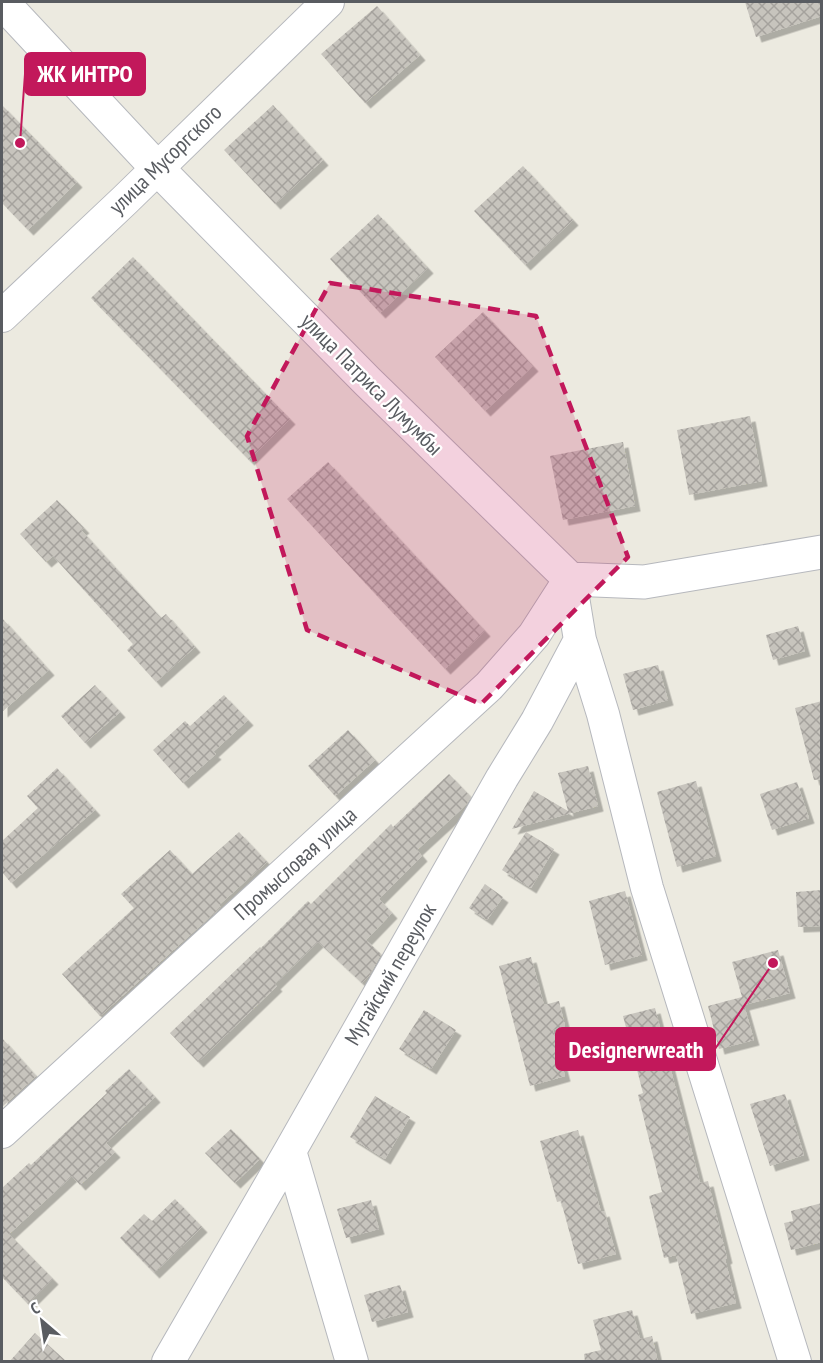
<svg xmlns="http://www.w3.org/2000/svg" width="823" height="1363" font-family="'PT Sans Narrow',sans-serif">
<style>
.building{fill:url(#building-cross-hatch);filter:url(#shadow)}
.lines{fill:none;stroke-linecap:round;stroke-linejoin:round}
.minor-casing{stroke:#b6b8bd;stroke-width:34}
.tertiary-casing{stroke:#b6b8bd;stroke-width:35}
.minor{stroke:#fff;stroke-width:32}
.tertiary{stroke:#fff;stroke-width:33}
.marked{fill:#c2185b;fill-opacity:0.2;stroke:#c2185b;stroke-width:4.5;stroke-dasharray:12 8;stroke-linejoin:round}
.labels{text-anchor:middle;stroke-width:4.5;stroke-linejoin:round;paint-order:stroke}
.street-label{font-size:22px;fill:#595c61;stroke:#fff}
.leader{fill:none;stroke:#c2185b;stroke-width:2}
.callout-dot{fill:#c2185b;stroke:#fff;stroke-width:2}
.callout{fill:#c2185b;stroke:#c2185b;stroke-width:2}
.callout-label{font-size:24px;text-anchor:middle;font-weight:bold;fill:#fff}
</style>
<defs>
<pattern id="building-cross-hatch" width="8" height="8" patternUnits="userSpaceOnUse" patternTransform="scale(1.5)"><rect width="8" height="8" fill="#c7c4bd"/><path d="M0 0l8 8M0 8l8-8" fill="none" stroke="#a5a29d"/></pattern>
<filter id="shadow"><feDropShadow dx="5.5" dy="5.5" stdDeviation="0" flood-color="#0004"/></filter>
</defs>
<rect width="100%" height="100%" fill="#eceae0"/>
<path class="building" d="M 745,2 L 822,2 L 822,16 L 756,37 Z
M 377,6 L 420,55 L 365,103 L 321,54 Z
M 2,105 L 77,182 L 28,230 L 2,203 Z
M 273,105 L 323,160 L 275,204 L 224,150 Z
M 523,166 L 573,220 L 525,265 L 474,211 Z
M 378,214 L 428,268 L 380,313 L 330,259 Z
M 133,257 L 290,419 L 249,460 L 91,298 Z
M 483,312 L 533,366 L 485,411 L 435,357 Z
M 750,416 L 762,481 L 689,495 L 677,430 Z
M 623,442 L 635,506 L 563,520 L 550,456 Z
M 328,462 L 485,631 L 445,669 L 287,499 Z
M 57,500 L 84,528 L 81,530 L 161,618 L 166,614 L 195,647 L 156,682 L 127,650 L 133,644 L 53,556 L 46,562 L 20,534 Z
M 2,618 L 49,670 L 2,712 Z
M 798,626 L 805,651 L 773,660 L 766,635 Z
M 658,665 L 668,700 L 633,710 L 623,674 Z
M 95,685 L 120,712 L 85,743 L 61,716 Z
M 224,695 L 248,720 L 213,752 L 216,754 L 183,783 L 153,750 L 185,721 L 190,726 Z
M 822,701 L 822,779 L 814,780 L 795,708 Z
M 348,730 L 375,760 L 335,796 L 308,766 Z
M 588,766 L 598,806 L 512,829 L 534,791 L 568,811 L 558,773 Z
M 57,768 L 95,810 L 11,883 L 2,872 L 2,841 L 38,808 L 27,796 Z
M 449,774 L 471,797 L 466,805 L 417,850 L 422,856 L 379,899 L 392,913 L 366,940 L 381,954 L 369,976 L 362,983 L 318,942 L 275,984 L 277,986 L 198,1062 L 170,1033 L 260,947 L 261,948 L 308,901 L 311,904 L 391,824 L 393,827 Z
M 696,781 L 716,856 L 677,867 L 657,792 Z
M 797,782 L 809,818 L 772,830 L 760,794 Z
M 239,832 L 267,862 L 219,905 L 221,907 L 100,1016 L 62,974 L 134,908 L 121,894 L 170,850 L 192,874 Z
M 526,832 L 554,849 L 531,888 L 502,870 Z
M 485,884 L 503,897 L 487,920 L 469,908 Z
M 822,890 L 822,926 L 798,927 L 796,892 Z
M 625,891 L 642,955 L 605,965 L 589,901 Z
M 778,950 L 790,993 L 744,1005 L 754,1040 L 719,1049 L 708,1006 L 742,997 L 732,962 Z
M 531,957 L 544,1005 L 559,1001 L 565,1026 L 553,1030 L 565,1076 L 530,1086 L 499,966 Z
M 655,1008 L 700,1183 L 708,1181 L 727,1258 L 725,1259 L 736,1303 L 691,1314 L 676,1255 L 664,1258 L 649,1196 L 662,1192 L 638,1095 L 643,1093 L 623,1016 Z
M 424,1010 L 456,1030 L 431,1069 L 399,1049 Z
M 2,1038 L 36,1076 L 2,1107 Z
M 129,1069 L 155,1097 L 106,1143 L 115,1152 L 80,1185 L 72,1176 L 9,1234 L 53,1279 L 28,1304 L 2,1277 L 2,1188 L 29,1163 L 31,1165 L 107,1093 L 105,1091 Z
M 785,1094 L 804,1155 L 770,1166 L 750,1104 Z
M 375,1096 L 410,1117 L 385,1159 L 350,1137 Z
M 231,1129 L 260,1159 L 235,1183 L 205,1153 Z
M 578,1130 L 601,1212 L 604,1211 L 616,1254 L 578,1264 L 561,1201 L 557,1202 L 540,1141 Z
M 175,1199 L 202,1227 L 154,1273 L 120,1238 L 144,1214 L 152,1221 Z
M 371,1200 L 379,1229 L 346,1238 L 337,1209 Z
M 822,1203 L 822,1242 L 791,1250 L 784,1223 L 793,1221 L 791,1211 Z
M 400,1285 L 408,1312 L 372,1322 L 364,1295 Z
M 632,1310 L 640,1339 L 652,1336 L 658,1362 L 585,1362 L 584,1354 L 601,1350 L 593,1320 Z
M 35,1333 L 67,1362 L 9,1362 Z"/>
<g class="lines">
<g class="minor-casing">
<path id="minor" d="M 2,316 L 125,200 L 328,2
M 580,640 L 603,714 L 647,888 L 795,1362
M 2,1132 L 489,686 L 534,635 L 570,579
M 290,1151 L 352,1362
M 168,1362 L 290,1151 L 502,778 L 537,721 L 580,640 L 570,579"/>
</g>
<g class="tertiary-casing">
<path id="tertiary" d="M 2,2 L 157,168 L 367,381 L 570,579 L 644,582 L 822,552"/>
</g>
<use href="#minor" class="minor"/>
<use href="#tertiary" class="tertiary"/>
</g>
<path class="marked" d="M 330,283 L 536,316 L 628,557 L 481,704 L 307,630 L 247,436 Z"/>
<g class="labels">
<g class="street-label">
<text transform="translate(165 159) rotate(-44)" y="8">улица Мусоргского</text>
<text transform="translate(372 384) rotate(45)" y="8">улица Патриса Лумумбы</text>
<text transform="translate(295 863) rotate(-42)" y="8">Промысловая улица</text>
<text transform="translate(390 974) rotate(-60)" y="8">Мугайский переулок</text>
</g>
</g>
<path class="leader" d="M20 143L25 74M773 963L715 1049"/>
<g class="callout-dot">
<circle cx="20" cy="143" r="6"/>
<circle cx="773" cy="963" r="6"/>
</g>
<g class="callout">
<rect x="25" y="53" width="120" height="42" rx="6"/>
<rect x="556" y="1028" width="159" height="42" rx="6"/>
</g>
<g class="callout-label">
<text x="85" y="82">ЖК ИНТРО</text>
<text x="636" y="1058">Designerwreath</text>
</g>
<rect width="823" height="1363" fill="none" stroke="#595c61" stroke-width="6"/>
<g transform="translate(42 1321) rotate(331)" stroke="#ffffff" stroke-width="4.5" paint-order="stroke">
<path d="M0-4.5L10 22L0 15L-10 22Z" fill="#595c61"/>
<text y="-9" font-size="16" font-weight="bold" text-anchor="middle" fill="#595c61">С</text>
</g>
</svg>
